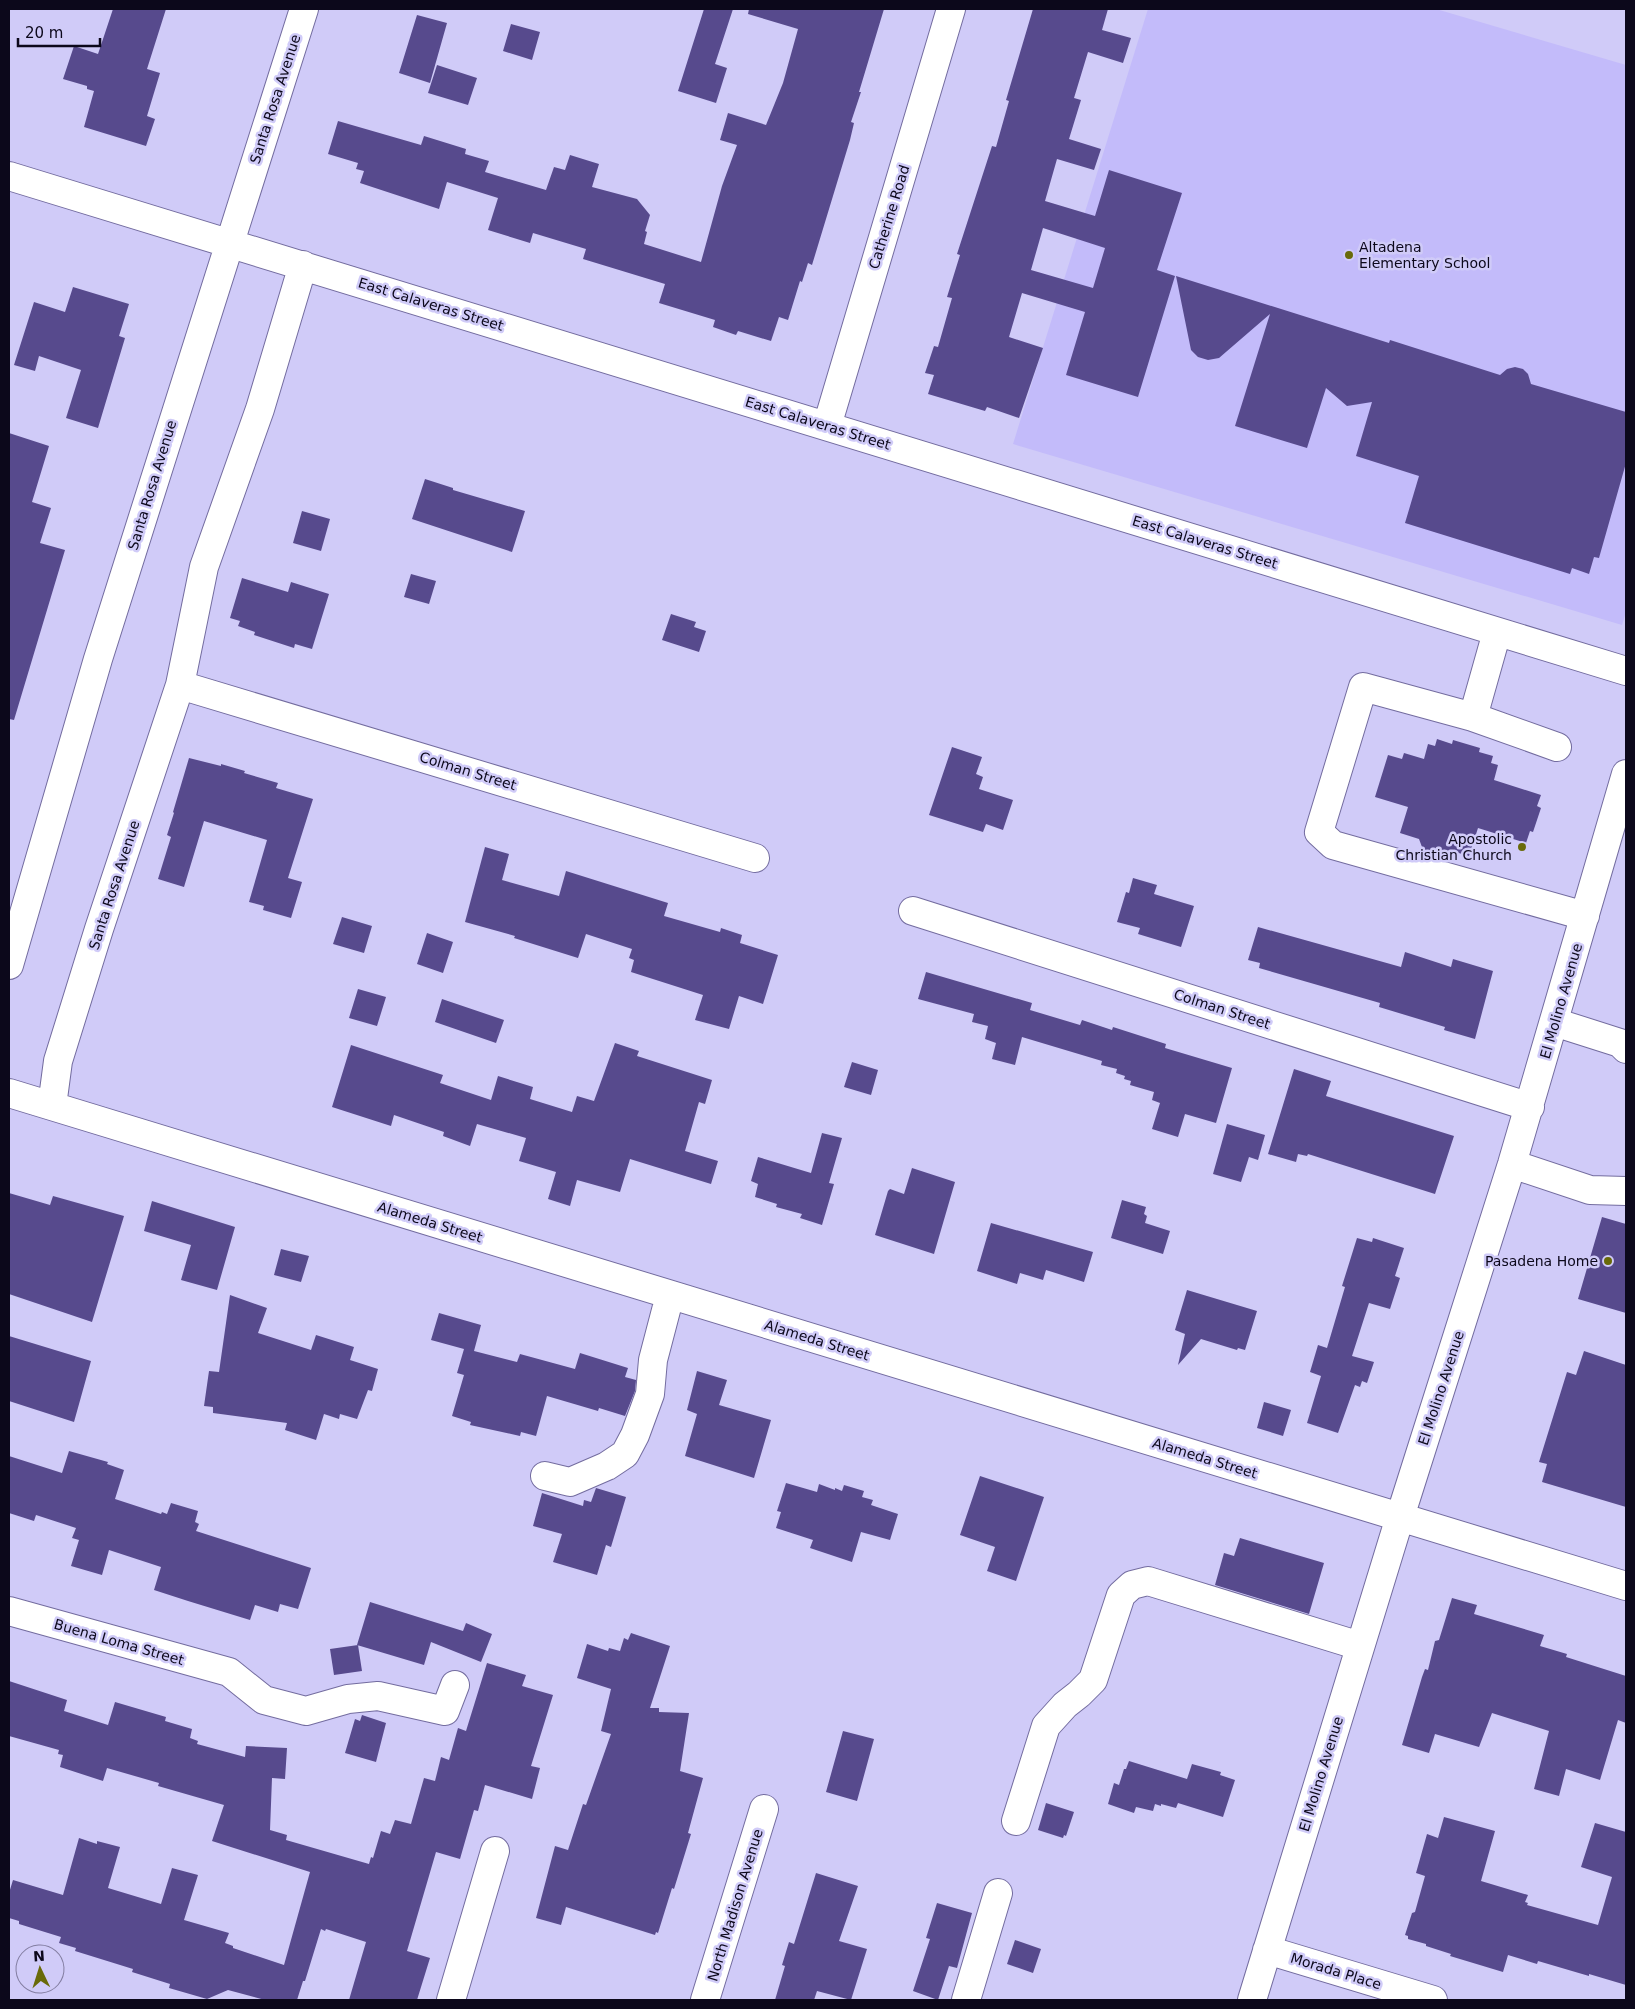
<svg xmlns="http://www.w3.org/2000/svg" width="1635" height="2009" font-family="'DejaVu Sans',sans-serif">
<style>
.built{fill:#c3bbfa}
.building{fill:#574a8d;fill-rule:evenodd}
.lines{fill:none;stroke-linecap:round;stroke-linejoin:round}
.minor-casing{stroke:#736c9f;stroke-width:30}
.minor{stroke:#fff;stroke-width:28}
.poi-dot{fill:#696a09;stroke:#d0cbf8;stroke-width:2}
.labels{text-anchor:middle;stroke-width:5;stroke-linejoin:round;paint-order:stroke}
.street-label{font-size:14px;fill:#0c081b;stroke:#d0cbf8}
.poi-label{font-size:14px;fill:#0c081b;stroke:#d0cbf8;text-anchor:end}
</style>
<rect width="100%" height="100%" fill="#d0cbf8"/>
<path class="built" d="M 1148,9 L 1436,9 L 1626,65 L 1626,612 L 1622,625 L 1013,444 Z"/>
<path class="building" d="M 113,9 L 166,9 L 147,69 L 160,73 L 147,116 L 155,119 L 146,146 L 84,127 L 94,91 L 87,89 L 87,86 L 63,79 L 74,46 L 98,54 Z
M 704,9 L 733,9 L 715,64 L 727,68 L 716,103 L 678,91 Z
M 749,9 L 884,9 L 859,92 L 861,92 L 851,122 L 854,123 L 850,140 L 812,265 L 808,263 L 802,282 L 800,281 L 788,320 L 779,317 L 771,341 L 738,331 L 736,335 L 713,327 L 715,320 L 659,303 L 665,284 L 583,259 L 586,249 L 533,233 L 530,243 L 488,230 L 498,198 L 447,182 L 439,209 L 360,183 L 364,171 L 356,169 L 358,163 L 328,154 L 338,121 L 421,145 L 424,136 L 466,149 L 465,154 L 489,161 L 485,172 L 546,190 L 554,167 L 565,170 L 570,155 L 599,164 L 592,187 L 637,199 L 650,215 L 645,231 L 647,232 L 644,244 L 701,262 L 722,186 L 737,145 L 720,140 L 728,113 L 766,125 L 783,83 L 798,29 L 748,14 Z
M 1033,9 L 1108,9 L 1102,30 L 1131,38 L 1123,63 L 1088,52 L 1074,98 L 1081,100 L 1069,139 L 1101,149 L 1094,170 L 1057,159 L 1045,201 L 1095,216 L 1109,170 L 1182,193 L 1157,270 L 1175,276 L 1138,397 L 1066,375 L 1085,312 L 1022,293 L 1009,337 L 1043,348 L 1019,418 L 987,407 L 985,411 L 928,394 L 934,375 L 925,373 L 934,346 L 938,347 L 952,298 L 947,297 L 960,255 L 957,254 L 992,146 L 996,147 L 1009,101 L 1006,100 ZM 1043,228 L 1105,248 L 1093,288 L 1031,270 Z
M 417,15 L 447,23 L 430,83 L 399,73 Z
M 511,24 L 540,32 L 532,60 L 503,51 Z
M 437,65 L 477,78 L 468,105 L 428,93 Z
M 1176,276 L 1389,343 L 1390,340 L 1500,375 L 1507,369 L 1515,367 L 1523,369 L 1528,374 L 1531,384 L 1626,412 L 1626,463 L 1599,558 L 1594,557 L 1589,574 L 1572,568 L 1570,574 L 1405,523 L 1419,476 L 1356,456 L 1372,402 L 1347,406 L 1326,388 L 1307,448 L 1235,426 L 1270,314 L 1219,358 L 1208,360 L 1198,357 L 1191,350 Z
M 73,287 L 129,304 L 119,336 L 125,338 L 98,428 L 66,418 L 81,370 L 39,356 L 35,371 L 14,365 L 34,302 L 65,312 Z
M 9,433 L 49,446 L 32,502 L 51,508 L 40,543 L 65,550 L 14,720 L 9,719 Z
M 425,479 L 453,488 L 453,490 L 525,511 L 512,552 L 412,519 Z
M 302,511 L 330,519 L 321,551 L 293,543 Z
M 411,574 L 436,581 L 429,604 L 404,597 Z
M 242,578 L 288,592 L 291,582 L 329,594 L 312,649 L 295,644 L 294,648 L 254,635 L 255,632 L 238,626 L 240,621 L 230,618 Z
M 671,614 L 696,622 L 694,627 L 706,631 L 699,652 L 662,640 Z
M 1437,739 L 1452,744 L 1453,740 L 1480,748 L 1479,752 L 1493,756 L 1491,763 L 1498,765 L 1494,780 L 1541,795 L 1537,806 L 1541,808 L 1533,832 L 1530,831 L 1526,843 L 1478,828 L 1469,856 L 1452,851 L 1443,854 L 1436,854 L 1427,852 L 1422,847 L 1419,839 L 1400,833 L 1408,807 L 1375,797 L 1388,755 L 1402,759 L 1404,753 L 1424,759 L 1428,744 L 1435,746 Z
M 952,747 L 982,757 L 976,774 L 983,777 L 979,789 L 1013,800 L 1003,830 L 986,824 L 983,832 L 929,815 Z
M 189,758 L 221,766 L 221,764 L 245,771 L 244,773 L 278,783 L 276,788 L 313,799 L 288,878 L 302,882 L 291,918 L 263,910 L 264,906 L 249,902 L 267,840 L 204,821 L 184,887 L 158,879 L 171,837 L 167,835 L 174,813 L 173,812 Z
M 485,847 L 509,854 L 502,880 L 559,896 L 566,871 L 668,903 L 664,916 L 720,932 L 721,928 L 742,935 L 740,943 L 778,955 L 763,1004 L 739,996 L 729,1029 L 695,1020 L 703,995 L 631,972 L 634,960 L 629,958 L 632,949 L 586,934 L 578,958 L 514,938 L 515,936 L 465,922 Z
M 1133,878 L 1157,885 L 1154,894 L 1194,906 L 1181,947 L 1138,934 L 1140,928 L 1117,922 L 1126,892 L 1129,893 Z
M 342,917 L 372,926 L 364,953 L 333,944 Z
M 1258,927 L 1401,967 L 1405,952 L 1451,967 L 1453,959 L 1493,971 L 1475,1039 L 1444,1030 L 1445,1027 L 1379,1007 L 1380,1003 L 1259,968 L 1260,963 L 1248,960 Z
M 427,933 L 453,942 L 443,973 L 417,964 Z
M 926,972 L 1032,1003 L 1030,1010 L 1080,1025 L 1082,1020 L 1112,1030 L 1113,1027 L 1166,1044 L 1165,1048 L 1232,1068 L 1216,1123 L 1185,1114 L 1178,1137 L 1152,1129 L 1160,1103 L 1152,1100 L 1154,1092 L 1130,1085 L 1131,1081 L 1124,1079 L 1125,1076 L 1116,1073 L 1117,1069 L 1101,1065 L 1102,1061 L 1022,1037 L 1015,1065 L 992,1059 L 996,1043 L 985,1039 L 988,1026 L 972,1022 L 974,1014 L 918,999 Z
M 358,989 L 386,997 L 377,1026 L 349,1018 Z
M 442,999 L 504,1020 L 496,1043 L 435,1022 Z
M 615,1043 L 639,1051 L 637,1056 L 712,1080 L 705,1104 L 699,1102 L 685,1151 L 718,1161 L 711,1184 L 630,1159 L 620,1192 L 577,1180 L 570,1206 L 548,1199 L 556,1172 L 519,1161 L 526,1138 L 477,1124 L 470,1146 L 443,1136 L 444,1132 L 394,1115 L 391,1126 L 332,1107 L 351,1045 L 443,1075 L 440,1083 L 491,1100 L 498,1076 L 533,1087 L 530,1099 L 572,1112 L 577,1096 L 594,1101 Z
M 852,1062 L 878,1070 L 871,1095 L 844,1087 Z
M 1294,1069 L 1331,1081 L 1326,1096 L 1454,1136 L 1435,1194 L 1308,1154 L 1307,1156 L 1298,1154 L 1296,1162 L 1268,1154 Z
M 1227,1124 L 1265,1135 L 1258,1160 L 1249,1157 L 1241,1182 L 1213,1174 Z
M 822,1133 L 842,1138 L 829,1183 L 834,1184 L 822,1225 L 800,1218 L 802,1214 L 776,1207 L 777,1204 L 755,1197 L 758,1184 L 751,1181 L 758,1157 L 811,1173 Z
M 912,1168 L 955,1182 L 934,1254 L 875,1235 L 888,1191 L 890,1189 L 904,1194 Z
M 9,1193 L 50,1205 L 53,1196 L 124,1216 L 92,1322 L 9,1294 Z
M 1122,1200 L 1146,1207 L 1144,1214 L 1147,1216 L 1145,1223 L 1170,1231 L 1163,1254 L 1111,1238 Z
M 152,1201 L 235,1227 L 217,1290 L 181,1280 L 191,1245 L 144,1231 Z
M 1602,1217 L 1626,1224 L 1626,1313 L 1578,1299 Z
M 991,1223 L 1093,1252 L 1084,1282 L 1046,1270 L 1043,1280 L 1020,1273 L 1017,1284 L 977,1271 Z
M 1357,1238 L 1372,1242 L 1373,1238 L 1404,1248 L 1395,1276 L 1400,1278 L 1390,1309 L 1369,1303 L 1352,1356 L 1374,1362 L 1367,1383 L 1362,1381 L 1360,1387 L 1355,1385 L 1338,1433 L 1307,1423 L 1321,1376 L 1310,1372 L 1318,1345 L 1327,1348 L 1345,1287 L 1342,1286 Z
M 281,1249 L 309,1256 L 301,1282 L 274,1275 Z
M 1187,1290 L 1257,1311 L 1245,1350 L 1238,1348 L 1237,1350 L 1201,1339 L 1178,1365 L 1185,1334 L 1175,1330 Z
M 230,1295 L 267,1308 L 258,1333 L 311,1350 L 316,1335 L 354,1347 L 350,1360 L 378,1369 L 372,1391 L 368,1390 L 357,1419 L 340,1414 L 339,1419 L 324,1414 L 316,1440 L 285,1430 L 287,1423 L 213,1413 L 213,1407 L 204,1406 L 209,1371 L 219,1372 Z
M 439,1313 L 481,1325 L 474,1351 L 517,1362 L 520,1354 L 575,1369 L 580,1353 L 628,1368 L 625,1377 L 636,1380 L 635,1391 L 625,1416 L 599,1408 L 598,1411 L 547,1396 L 536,1436 L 521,1432 L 520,1436 L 470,1425 L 471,1422 L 452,1416 L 464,1375 L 457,1373 L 464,1349 L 431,1340 Z
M 9,1336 L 91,1361 L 74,1422 L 9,1401 Z
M 1584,1351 L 1626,1365 L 1626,1507 L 1542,1482 L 1547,1464 L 1539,1462 L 1567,1372 L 1576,1375 Z
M 697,1371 L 727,1380 L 719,1405 L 771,1420 L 754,1478 L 685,1456 L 697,1414 L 687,1410 Z
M 1264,1402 L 1291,1410 L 1283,1436 L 1257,1428 Z
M 69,1451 L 108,1462 L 107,1464 L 124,1470 L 115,1499 L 161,1514 L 162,1512 L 167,1514 L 171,1503 L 198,1511 L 195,1522 L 199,1524 L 196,1531 L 311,1568 L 298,1609 L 280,1604 L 278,1612 L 255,1605 L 250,1620 L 188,1601 L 154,1590 L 161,1567 L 109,1550 L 102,1575 L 71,1566 L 79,1540 L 72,1538 L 76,1528 L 36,1515 L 34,1521 L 9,1513 L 9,1456 L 62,1473 Z
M 980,1476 L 1044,1497 L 1016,1581 L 987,1571 L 995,1547 L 960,1535 Z
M 786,1483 L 817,1492 L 819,1484 L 835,1490 L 835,1488 L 842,1491 L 844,1485 L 864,1491 L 862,1497 L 873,1500 L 871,1505 L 898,1514 L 890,1540 L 861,1532 L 852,1562 L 810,1548 L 813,1540 L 776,1528 L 781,1512 L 777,1511 Z
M 596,1488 L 626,1497 L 611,1547 L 606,1545 L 597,1575 L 553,1562 L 562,1534 L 533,1526 L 542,1493 L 583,1506 L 584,1500 L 591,1502 Z
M 1240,1538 L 1324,1563 L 1309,1614 L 1215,1585 L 1224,1553 L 1234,1556 Z
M 1452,1598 L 1477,1605 L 1474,1614 L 1544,1635 L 1540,1646 L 1567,1654 L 1566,1657 L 1626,1676 L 1626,1723 L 1618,1720 L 1600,1780 L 1566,1769 L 1559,1796 L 1534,1789 L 1549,1731 L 1492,1713 L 1479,1747 L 1435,1734 L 1429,1753 L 1402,1745 L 1422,1677 L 1425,1669 L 1428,1670 L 1435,1641 L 1439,1640 Z
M 370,1602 L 463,1631 L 466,1623 L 492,1634 L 481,1662 L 431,1642 L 424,1665 L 357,1645 Z
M 631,1633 L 670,1646 L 650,1708 L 659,1708 L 659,1712 L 689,1713 L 680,1771 L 703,1778 L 688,1833 L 691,1834 L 674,1889 L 672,1888 L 658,1933 L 656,1932 L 655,1935 L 566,1907 L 561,1925 L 536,1918 L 555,1846 L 568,1850 L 583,1804 L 586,1805 L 611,1734 L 601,1731 L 611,1689 L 577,1678 L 587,1644 L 608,1651 L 609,1648 L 620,1651 L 624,1638 L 628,1640 Z
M 358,1645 L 362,1671 L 334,1675 L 330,1649 Z
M 487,1663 L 526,1675 L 522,1686 L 553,1695 L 531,1766 L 540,1768 L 532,1799 L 485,1785 L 478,1811 L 474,1810 L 460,1859 L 436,1852 L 407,1951 L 430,1958 L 417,2000 L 349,2000 L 366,1942 L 326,1929 L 325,1931 L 321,1929 L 305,1981 L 303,1981 L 297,2000 L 265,2000 L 228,1990 L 207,1999 L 169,1988 L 170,1984 L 132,1972 L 133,1969 L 75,1951 L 76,1948 L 59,1943 L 61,1937 L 19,1924 L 19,1921 L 9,1918 L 9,1893 L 13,1880 L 63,1895 L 79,1838 L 97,1844 L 97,1841 L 120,1847 L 108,1888 L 161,1904 L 172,1868 L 198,1875 L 184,1920 L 229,1933 L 225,1943 L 233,1946 L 233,1948 L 284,1965 L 310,1872 L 212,1841 L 224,1805 L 158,1786 L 159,1783 L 107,1768 L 103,1781 L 60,1767 L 63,1755 L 58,1754 L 59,1750 L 9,1736 L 9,1681 L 67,1700 L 64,1711 L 108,1725 L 115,1702 L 166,1717 L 165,1721 L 192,1729 L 190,1738 L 198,1741 L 197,1744 L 245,1757 L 246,1746 L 287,1748 L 285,1779 L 272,1778 L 270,1830 L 287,1835 L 286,1840 L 369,1864 L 371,1857 L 373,1858 L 381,1831 L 390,1834 L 395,1820 L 411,1824 L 424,1778 L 435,1781 L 441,1757 L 449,1760 L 458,1728 L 466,1731 Z
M 362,1715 L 386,1723 L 376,1762 L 345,1753 L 355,1719 L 360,1721 Z
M 843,1731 L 874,1739 L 857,1801 L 826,1792 Z
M 1129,1761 L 1187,1779 L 1192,1764 L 1221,1772 L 1220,1775 L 1235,1780 L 1223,1817 L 1178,1803 L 1176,1808 L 1161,1804 L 1161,1806 L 1155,1804 L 1153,1811 L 1136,1807 L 1134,1813 L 1108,1804 L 1114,1783 L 1119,1785 L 1124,1769 L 1126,1769 Z
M 1046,1803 L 1074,1812 L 1066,1836 L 1064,1835 L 1063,1838 L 1038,1830 Z
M 1444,1817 L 1495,1831 L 1481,1881 L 1528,1895 L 1525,1902 L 1528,1903 L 1527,1905 L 1598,1925 L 1612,1877 L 1581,1867 L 1595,1823 L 1626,1832 L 1626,1985 L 1589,1974 L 1589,1976 L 1538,1961 L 1537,1964 L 1508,1955 L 1503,1972 L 1450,1956 L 1451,1954 L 1426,1946 L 1426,1944 L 1408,1939 L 1408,1936 L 1405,1935 L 1412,1913 L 1415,1912 L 1425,1876 L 1416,1873 L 1427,1834 L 1438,1838 Z
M 816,1873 L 858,1886 L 839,1941 L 867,1949 L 851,2000 L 817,1991 L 814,2000 L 775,2000 L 785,1966 L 782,1965 L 789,1942 L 794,1944 Z
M 937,1903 L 972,1913 L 957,1968 L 949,1966 L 938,2000 L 913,1991 L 930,1939 L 926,1938 Z
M 1015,1940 L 1041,1949 L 1033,1973 L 1007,1964 Z"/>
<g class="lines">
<g class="minor-casing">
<path id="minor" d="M 9,176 L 1626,671
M 827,426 L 951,9
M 1497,632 L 1473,717 L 1363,687 L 1319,832 L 1333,845 L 1585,916
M 180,685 L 755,858
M 1473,717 L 1557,747
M 913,911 L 1530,1107
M 9,965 L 98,659 L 304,9
M 1554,1022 L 1620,1043 L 1626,1049
M 9,1093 L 1626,1586
M 52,1106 L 58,1061 L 99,929 L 180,685 L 204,567 L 260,409 L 303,265
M 1512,1164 L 1590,1190 L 1626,1191
M 545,1476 L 570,1482 L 607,1466 L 625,1454 L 635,1435 L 650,1394 L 653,1360 L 670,1295
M 9,1611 L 229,1672 L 264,1700 L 306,1711 L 348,1699 L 378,1696 L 445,1711 L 455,1685
M 1016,1821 L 1046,1726 L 1065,1705 L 1079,1694 L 1093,1680 L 1121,1595 L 1132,1585 L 1148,1581 L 1360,1646
M 1267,1950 L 1433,2000
M 451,2000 L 495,1851
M 705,2000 L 764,1809
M 966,2000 L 998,1893
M 1252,2000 L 1400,1517 L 1512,1164 L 1626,774"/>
</g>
<use href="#minor" class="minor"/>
</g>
<g class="poi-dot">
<circle cx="1349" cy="255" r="5"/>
<circle cx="1522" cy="847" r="5"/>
<circle cx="1608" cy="1261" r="5"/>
</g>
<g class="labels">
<g class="street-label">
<text transform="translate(275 99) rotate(-72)" y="5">Santa Rosa Avenue</text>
<text transform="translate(889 217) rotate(-73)" y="5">Catherine Road</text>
<text transform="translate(431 304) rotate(17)" y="5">East Calaveras Street</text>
<text transform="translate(818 423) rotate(17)" y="5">East Calaveras Street</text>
<text transform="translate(152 485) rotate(-73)" y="5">Santa Rosa Avenue</text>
<text transform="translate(1205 542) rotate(17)" y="5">East Calaveras Street</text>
<text transform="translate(468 771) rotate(17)" y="5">Colman Street</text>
<text transform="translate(114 885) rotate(-72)" y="5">Santa Rosa Avenue</text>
<text transform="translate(1561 1001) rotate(-74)" y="5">El Molino Avenue</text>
<text transform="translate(1222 1009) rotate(18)" y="5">Colman Street</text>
<text transform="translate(430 1222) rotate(17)" y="5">Alameda Street</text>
<text transform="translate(817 1340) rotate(17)" y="5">Alameda Street</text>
<text transform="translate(1441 1388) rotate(-72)" y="5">El Molino Avenue</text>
<text transform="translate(1205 1458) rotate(17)" y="5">Alameda Street</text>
<text transform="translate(119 1642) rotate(16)" y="5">Buena Loma Street</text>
<text transform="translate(1321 1774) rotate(-73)" y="5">El Molino Avenue</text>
<text transform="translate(735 1905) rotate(-73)" y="5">North Madison Avenue</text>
<text transform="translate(1336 1971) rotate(17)" y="5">Morada Place</text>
</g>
<g class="poi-label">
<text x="1359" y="252" text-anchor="start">Altadena<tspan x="1359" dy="16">Elementary School</tspan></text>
<text x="1512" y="844">Apostolic<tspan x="1512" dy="16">Christian Church</tspan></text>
<text x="1598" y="1266">Pasadena Home</text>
</g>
</g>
<rect width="1635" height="2009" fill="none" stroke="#0c081b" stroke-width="20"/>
<g transform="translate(40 1969) rotate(356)"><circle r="24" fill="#d0cbf8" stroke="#827da0"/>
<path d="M0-4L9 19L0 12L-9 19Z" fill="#696a09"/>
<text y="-8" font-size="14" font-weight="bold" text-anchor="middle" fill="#0c081b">N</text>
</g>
<path d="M18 38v8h82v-8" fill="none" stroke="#0c081b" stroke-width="2.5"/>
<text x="25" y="38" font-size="15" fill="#0c081b" stroke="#d0cbf8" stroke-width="4" paint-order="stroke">20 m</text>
</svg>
